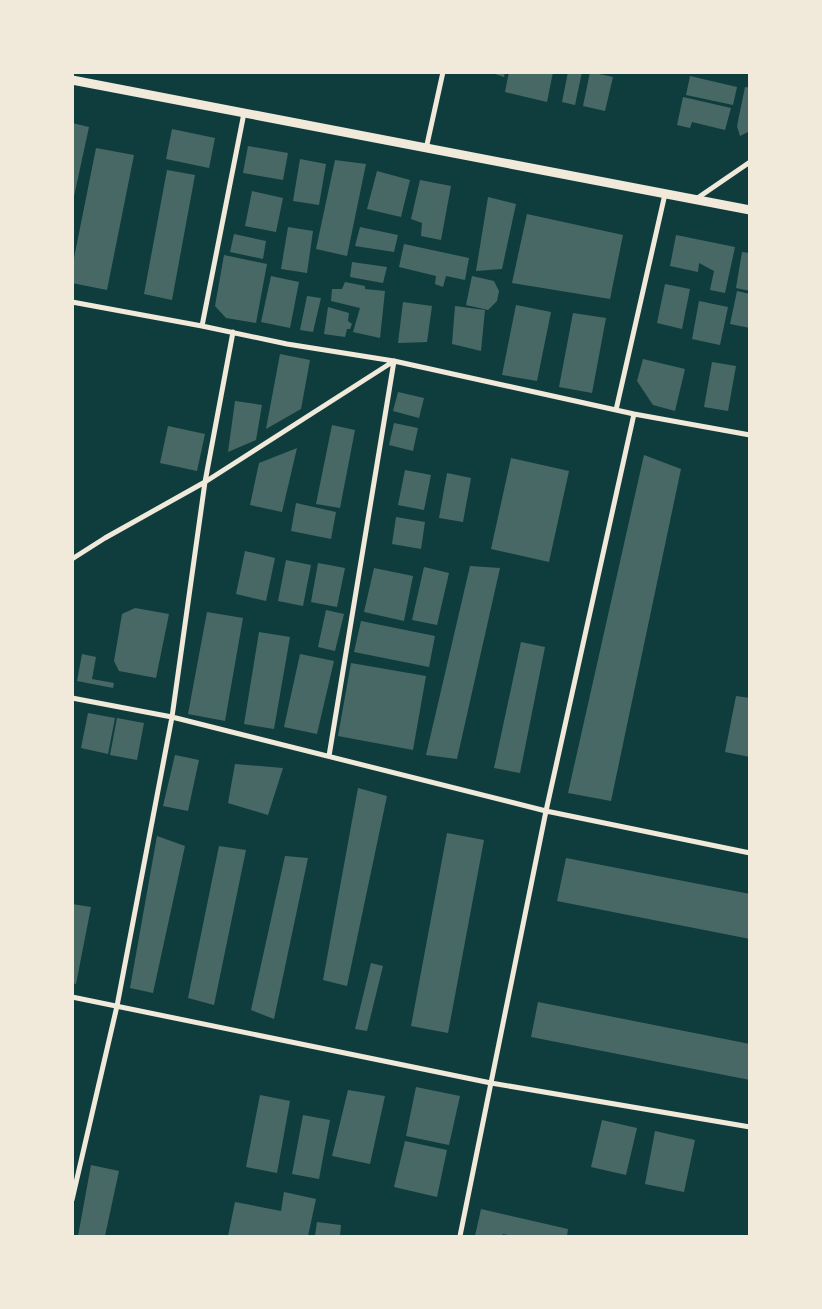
<svg xmlns="http://www.w3.org/2000/svg" width="822" height="1309" font-family="'Exo 2',sans-serif">
<style>
.building{fill:#486865}
.lines{fill:none;stroke-linecap:round;stroke-linejoin:round}
.minor{stroke:#f1e9da;stroke-width:5}
.tertiary{stroke:#f1e9da;stroke-width:9}
</style>
<rect width="100%" height="100%" fill="#0f3d3e"/>
<path class="building" d="M 489,72 L 505,72 L 504,77 Z
M 509,72 L 553,72 L 547,102 L 505,92 Z
M 568,72 L 582,72 L 575,105 L 562,102 Z
M 590,72 L 613,77 L 605,111 L 583,106 Z
M 690,76 L 737,87 L 733,105 L 686,95 Z
M 745,87 L 750,88 L 750,131 L 740,136 L 737,126 Z
M 683,97 L 731,108 L 725,130 L 692,122 L 690,128 L 677,125 Z
M 72,123 L 89,127 L 73,201 L 72,201 Z
M 172,129 L 215,138 L 209,168 L 166,159 Z
M 248,146 L 288,153 L 283,180 L 243,173 Z
M 96,148 L 134,155 L 107,290 L 72,283 L 72,268 Z
M 300,159 L 326,164 L 319,205 L 293,201 Z
M 335,160 L 366,164 L 347,256 L 316,249 Z
M 167,170 L 195,175 L 172,300 L 144,294 Z
M 377,171 L 410,180 L 401,217 L 367,209 Z
M 420,180 L 451,186 L 441,240 L 421,236 L 422,223 L 411,219 Z
M 252,191 L 283,198 L 276,232 L 245,226 Z
M 488,197 L 516,204 L 502,269 L 476,271 Z
M 527,214 L 623,235 L 610,299 L 512,283 Z
M 288,227 L 313,231 L 307,273 L 281,269 Z
M 360,227 L 398,235 L 394,252 L 355,246 Z
M 234,234 L 266,241 L 263,259 L 230,252 Z
M 676,235 L 735,247 L 725,293 L 710,290 L 714,271 L 699,263 L 698,272 L 670,266 Z
M 404,244 L 469,258 L 465,280 L 446,276 L 443,287 L 435,284 L 436,276 L 399,267 Z
M 742,252 L 750,253 L 750,291 L 736,288 Z
M 224,255 L 267,264 L 256,323 L 226,318 L 215,306 Z
M 352,262 L 387,267 L 383,283 L 350,277 Z
M 271,276 L 299,282 L 290,328 L 261,322 Z
M 472,276 L 494,281 L 499,291 L 497,301 L 488,310 L 466,305 Z
M 345,282 L 365,286 L 365,289 L 385,291 L 380,338 L 353,332 L 360,308 L 331,301 L 332,289 L 342,289 Z
M 665,284 L 690,289 L 682,329 L 657,323 Z
M 737,291 L 750,294 L 750,328 L 730,324 Z
M 307,296 L 321,298 L 313,332 L 300,330 Z
M 699,301 L 728,307 L 720,345 L 692,339 Z
M 403,302 L 432,306 L 427,342 L 398,343 Z
M 516,305 L 551,312 L 537,381 L 502,375 Z
M 455,306 L 485,310 L 481,351 L 452,344 Z
M 328,307 L 349,313 L 348,321 L 352,324 L 350,329 L 347,329 L 345,337 L 324,334 Z
M 573,313 L 606,318 L 592,393 L 559,387 Z
M 280,354 L 310,360 L 301,409 L 266,429 Z
M 643,359 L 685,369 L 675,411 L 653,405 L 637,381 Z
M 712,362 L 736,366 L 728,411 L 704,407 Z
M 398,392 L 424,398 L 419,418 L 393,411 Z
M 235,401 L 262,405 L 256,440 L 228,452 Z
M 394,423 L 418,428 L 413,451 L 389,445 Z
M 332,425 L 355,430 L 340,508 L 316,504 Z
M 168,426 L 205,434 L 197,471 L 160,463 Z
M 297,448 L 282,512 L 250,505 L 259,463 Z
M 644,455 L 681,469 L 611,801 L 568,793 Z
M 511,458 L 569,471 L 549,562 L 491,549 Z
M 405,470 L 431,475 L 424,510 L 398,505 Z
M 447,473 L 471,478 L 463,522 L 439,518 Z
M 296,503 L 336,512 L 331,539 L 291,531 Z
M 396,517 L 425,522 L 421,549 L 392,544 Z
M 245,551 L 275,558 L 266,601 L 236,594 Z
M 286,560 L 311,565 L 303,606 L 278,601 Z
M 318,563 L 345,568 L 337,607 L 311,602 Z
M 470,566 L 500,568 L 457,759 L 426,755 Z
M 424,567 L 449,573 L 437,625 L 412,620 Z
M 374,568 L 413,576 L 404,621 L 364,612 Z
M 135,608 L 169,614 L 156,678 L 119,671 L 114,661 L 122,614 Z
M 326,610 L 344,614 L 335,651 L 318,647 Z
M 207,612 L 243,618 L 225,721 L 188,714 Z
M 361,621 L 435,636 L 429,667 L 354,652 Z
M 259,632 L 290,637 L 274,729 L 244,724 Z
M 521,642 L 545,647 L 520,773 L 494,768 Z
M 82,654 L 96,657 L 92,679 L 114,683 L 113,688 L 77,681 Z
M 300,654 L 334,661 L 317,734 L 284,727 Z
M 351,663 L 426,676 L 413,750 L 338,736 Z
M 736,696 L 750,698 L 750,757 L 725,752 Z
M 88,713 L 115,718 L 108,754 L 81,748 Z
M 117,718 L 144,723 L 137,760 L 110,755 Z
M 175,755 L 199,760 L 188,811 L 163,806 Z
M 235,764 L 283,768 L 268,815 L 228,803 Z
M 358,788 L 387,796 L 347,986 L 323,980 Z
M 447,833 L 484,840 L 448,1033 L 411,1026 Z
M 157,836 L 185,846 L 153,993 L 130,988 Z
M 219,846 L 246,850 L 214,1005 L 188,998 Z
M 285,856 L 308,858 L 274,1019 L 251,1010 Z
M 566,858 L 750,894 L 750,939 L 557,901 Z
M 72,904 L 91,907 L 76,984 L 72,983 Z
M 371,963 L 383,966 L 367,1031 L 355,1029 Z
M 538,1002 L 750,1044 L 750,1080 L 531,1037 Z
M 416,1087 L 460,1096 L 449,1145 L 406,1136 Z
M 348,1090 L 385,1096 L 370,1164 L 332,1156 Z
M 260,1095 L 290,1101 L 277,1173 L 246,1167 Z
M 303,1115 L 330,1120 L 319,1179 L 292,1174 Z
M 602,1120 L 637,1128 L 626,1175 L 591,1167 Z
M 655,1131 L 695,1140 L 684,1192 L 645,1184 Z
M 405,1141 L 447,1150 L 437,1197 L 394,1187 Z
M 91,1165 L 119,1171 L 105,1236 L 78,1236 Z
M 284,1192 L 316,1199 L 308,1236 L 228,1236 L 235,1202 L 281,1211 Z
M 481,1209 L 568,1229 L 567,1236 L 513,1236 L 503,1234 L 502,1236 L 475,1236 Z
M 317,1222 L 341,1225 L 340,1236 L 315,1236 Z"/>
<g class="lines">
<path class="minor" d="M 426,149 L 443,72
M 696,199 L 750,162
M 72,302 L 202,326 L 287,344 L 394,361 L 634,414 L 750,435
M 202,326 L 244,113
M 616,410 L 665,194
M 72,559 L 105,538 L 205,482 L 394,361 L 329,756
M 72,698 L 172,717 L 546,811 L 750,853
M 72,997 L 491,1083 L 750,1127
M 72,1200 L 117,1006 L 172,717 L 205,482 L 233,332
M 460,1236 L 546,811 L 634,414"/>
<path class="tertiary" d="M 72,80 L 750,210"/>
</g>
<rect width="822" height="1309" fill="none" stroke="#f1e9da" stroke-width="148"/>
</svg>
